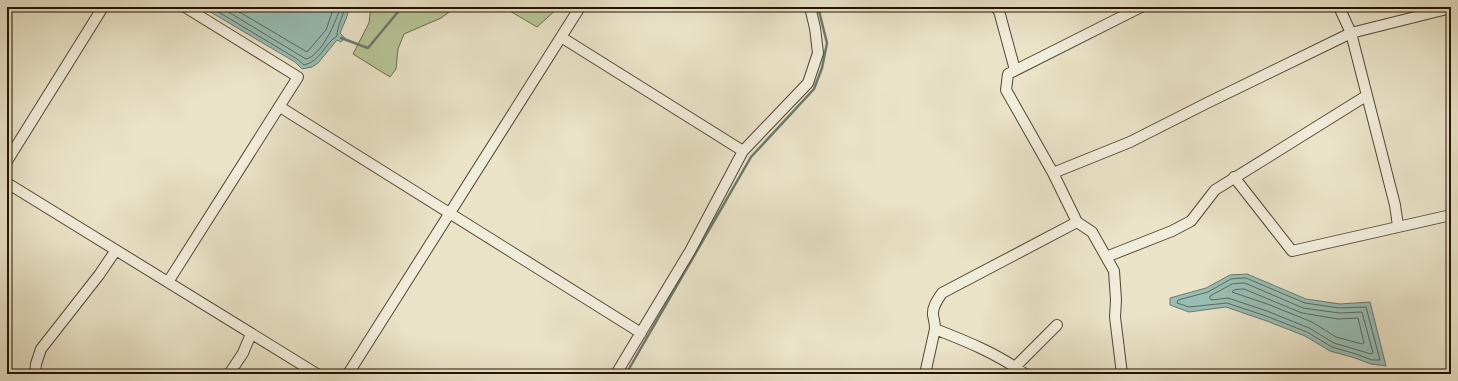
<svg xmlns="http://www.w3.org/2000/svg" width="1458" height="381" font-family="'IM FELL English',serif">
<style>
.green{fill:#b6c496;stroke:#6d6a4d}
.water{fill:#98beb5;stroke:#6a796e}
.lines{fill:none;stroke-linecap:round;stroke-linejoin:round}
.shore{stroke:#5e685c;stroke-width:1}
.stream{stroke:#6a796e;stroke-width:2.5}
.street-casing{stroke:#564635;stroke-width:12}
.street{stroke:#f1eddb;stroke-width:10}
</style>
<rect width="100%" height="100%" fill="#eae3c8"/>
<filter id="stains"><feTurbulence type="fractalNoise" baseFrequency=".005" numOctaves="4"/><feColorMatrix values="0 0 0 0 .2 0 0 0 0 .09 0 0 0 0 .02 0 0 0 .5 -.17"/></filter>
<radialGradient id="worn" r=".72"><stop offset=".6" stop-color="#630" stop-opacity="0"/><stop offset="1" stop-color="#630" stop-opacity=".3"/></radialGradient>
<path class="green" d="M 371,7 L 456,7 L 441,18 L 404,34 L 398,49 L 396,69 L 390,77 L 353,54 L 369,23 Z
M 503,7 L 559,7 L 537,27 Z"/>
<path class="water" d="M 202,7 L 350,7 L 346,19 L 340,33 L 345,38 L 341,42 L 337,40 L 318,63 L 312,67 L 302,69 L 295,62 Z
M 1247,274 L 1306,299 L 1340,304 L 1370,302 L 1386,366 L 1371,364 L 1355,358 L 1330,351 L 1305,336 L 1264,320 L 1226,307 L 1189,312 L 1170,305 L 1170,298 L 1206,288 L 1230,275 Z"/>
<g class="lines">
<path class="shore" d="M 210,7 L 297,59 L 304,65 C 320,62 324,44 337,36 C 337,27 343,16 345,7
M 220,7 L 306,59 C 321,56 337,21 340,7
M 231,7 L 307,52 L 326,30 L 334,7
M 1246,278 L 1305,303 L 1339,308 L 1366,307 L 1380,360 L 1372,360 L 1356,354 L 1332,347 L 1307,332 L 1266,316 L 1227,303 L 1189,307 L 1177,303 L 1178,300 L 1208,292 L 1231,279 Z
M 1245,283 L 1303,308 L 1339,313 L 1362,312 L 1373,353 L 1371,354 L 1334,343 L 1309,328 L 1267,311 L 1228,298 L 1212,300 L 1210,299 L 1210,296 L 1232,284 Z
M 1244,289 L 1302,313 L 1338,319 L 1358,318 L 1364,343 L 1362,344 L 1336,337 L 1312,322 L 1270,305 L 1232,292 L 1234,290 Z"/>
<path class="stream" d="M 341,38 L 368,48 L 402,7
M 626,374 L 751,157 L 814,89 L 822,68 L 827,43 L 818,7"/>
<g class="street-casing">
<path id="street" d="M 995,7 L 999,11 L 1015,70
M 1339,7 L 1351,33 L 1395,205 L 1398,226
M 561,37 L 743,151
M 280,107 L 641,333
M 7,161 L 103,7
M 1053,173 L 1130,142 L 1207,103 L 1351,33 L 1451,8
M 1234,177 L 1292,251 L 1451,215
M 7,183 L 317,374
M 1106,257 L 1172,231 L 1191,221 L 1215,190 L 1366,96
M 168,282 L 298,77 L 185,7
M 935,329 C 966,341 998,354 1025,374
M 1015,367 L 1057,325
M 35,374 L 36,364 L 41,349 L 99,275 L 116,250
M 229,374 L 243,353 L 251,334
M 348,374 L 580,7
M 616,374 L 690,251 L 743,151 L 808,83 L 818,53 L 815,28 L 810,7
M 925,374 L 935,329 C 935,323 934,320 933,315 C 932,307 938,299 942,293 L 1077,222
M 1122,374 L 1115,317 L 1116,300 L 1114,271 L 1092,232 L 1077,222 L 1053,173 L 1006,90 L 1008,74 L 1141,7"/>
</g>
<use href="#street" class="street"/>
</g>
<rect width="1458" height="381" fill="none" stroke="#eae3c8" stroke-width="24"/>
<rect x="8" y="8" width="1442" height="365" fill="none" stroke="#241104" stroke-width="2"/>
<rect x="12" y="12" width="1434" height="357" fill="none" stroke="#241104"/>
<rect width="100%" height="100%" filter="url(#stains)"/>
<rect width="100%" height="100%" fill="url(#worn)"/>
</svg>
